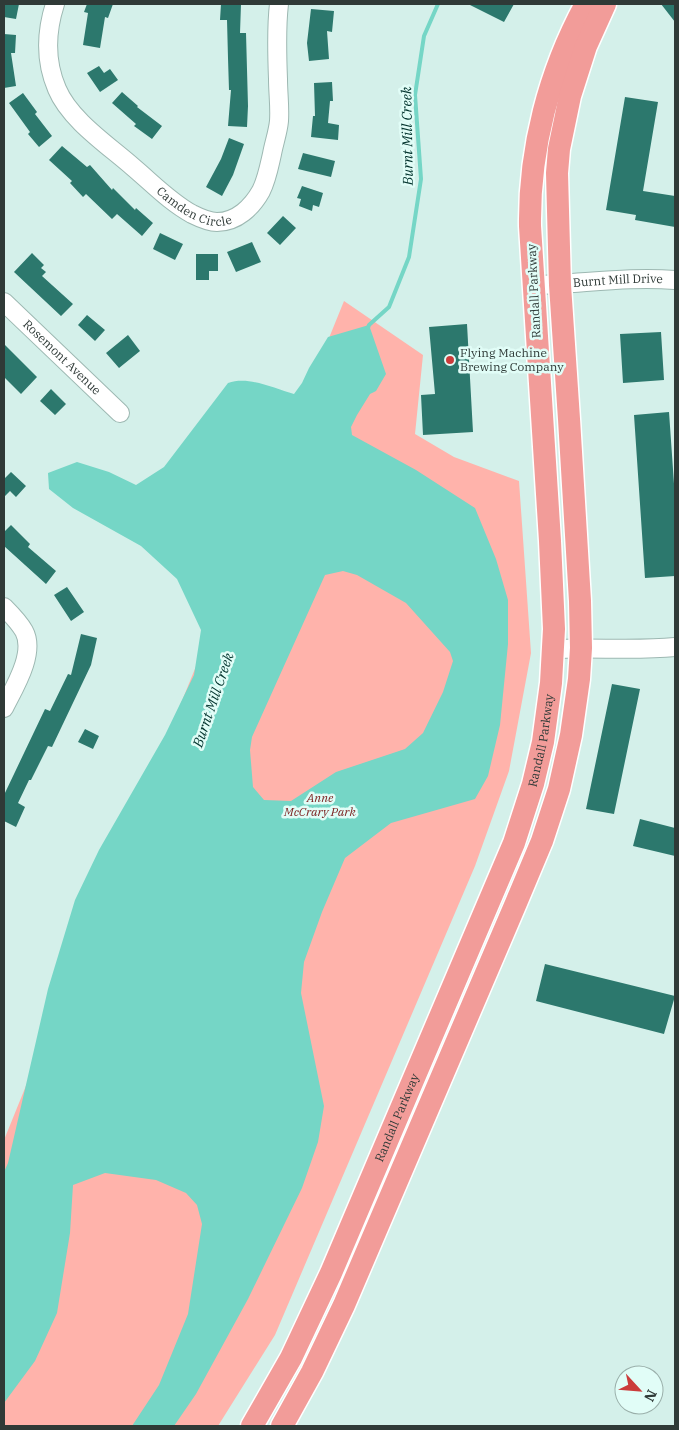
<svg xmlns="http://www.w3.org/2000/svg" width="679" height="1430" font-family="'IBM Plex Serif',serif">
<style>
.green{fill:#ffb3ab}
.water{fill:#75d6c6;fill-rule:evenodd}
.lines{fill:none;stroke-linecap:round;stroke-linejoin:round}
.stream{stroke:#75d6c6;stroke-width:4}
.building{fill:#2c786d}
.minor-casing{stroke:#9db8b2;stroke-width:20}
.major-casing{stroke:#fff;stroke-width:25}
.minor{stroke:#fff;stroke-width:18}
.major{stroke:#f29c99;stroke-width:22}
.poi-dot{fill:#cb3c3b;stroke:#e1fdf7;stroke-width:2}
.labels{text-anchor:middle;stroke-width:5;stroke-linejoin:round;paint-order:stroke}
.street-label{font-size:12px;fill:#2f3a37;stroke:#e1fdf7}
.poi-label{font-size:12px;fill:#2f3a37;stroke:#e1fdf7;text-anchor:start}
.park-label{font-size:12px;font-style:italic;fill:#7d2221;stroke:#e1fdf7}
.water-label{font-size:14px;font-style:italic;fill:#02332d;stroke:#e1fdf7}
</style>
<rect width="100%" height="100%" fill="#d4f0ea"/>
<path class="green" d="M 344,301 L 423,355 L 415,434 L 454,457 L 519,481 L 531,653 L 509,771 L 475,866 L 275,1335 L 218,1426 L 4,1426 L 4,1140 Z"/>
<path class="water" d="M 369,325 L 386,374 L 376,391 L 370,394 L 357,415 L 351,427 L 352,435 L 416,470 L 475,508 L 496,559 L 508,600 L 508,644 L 500,725 L 488,776 L 475,799 L 391,823 L 345,858 L 322,912 L 304,962 L 301,993 L 324,1106 L 318,1142 L 302,1188 L 248,1299 L 196,1394 L 174,1426 L 132,1426 L 159,1385 L 188,1314 L 202,1224 L 197,1205 L 186,1193 L 156,1180 L 105,1173 L 73,1185 L 70,1233 L 57,1313 L 35,1361 L 4,1403 L 4,1172 L 8,1163 L 48,989 L 75,900 L 99,850 L 165,735 L 194,675 L 201,630 L 177,579 L 141,546 L 73,508 L 49,489 L 48,473 L 77,462 L 109,472 L 136,485 L 164,467 L 228,383 C 249,376 273,388 294,394 L 302,383 L 309,368 L 328,337 ZM 343,571 L 357,575 L 406,603 L 450,652 L 453,661 L 443,692 L 423,733 L 405,749 L 336,772 L 291,801 L 264,800 L 253,787 L 250,750 L 252,737 L 325,575 Z"/>
<g class="lines">
<path class="stream" d="M 368,328 L 369,325 L 389,307 L 409,257 L 421,179 L 415,95 L 424,36 L 438,4"/>
</g>
<path class="building" d="M 4,4 L 19,4 L 16,19 L 4,17 Z
M 87,4 L 113,4 L 108,18 L 105,17 L 100,48 L 83,45 L 88,13 L 84,12 Z
M 221,4 L 241,4 L 240,33 L 246,33 L 248,106 L 247,127 L 228,126 L 231,90 L 229,90 L 228,58 L 227,20 L 220,20 Z
M 468,4 L 514,4 L 504,22 Z
M 661,4 L 675,4 L 675,22 Z
M 311,9 L 334,11 L 332,32 L 327,31 L 329,59 L 309,61 L 307,43 Z
M 4,34 L 16,35 L 15,53 L 11,53 L 16,86 L 4,88 Z
M 99,66 L 104,73 L 110,69 L 118,80 L 100,92 L 87,73 Z
M 332,82 L 333,101 L 330,101 L 328,123 L 339,125 L 338,140 L 311,137 L 313,116 L 315,116 L 314,83 Z
M 122,92 L 138,106 L 137,107 L 162,126 L 152,139 L 134,126 L 136,124 L 112,103 Z
M 23,93 L 37,112 L 35,114 L 52,136 L 39,147 L 28,134 L 30,132 L 9,103 Z
M 625,97 L 658,102 L 643,191 L 675,196 L 675,227 L 635,220 L 636,215 L 606,210 Z
M 229,138 L 244,144 L 233,175 L 222,196 L 206,187 L 221,159 Z
M 62,146 L 87,167 L 90,165 L 112,190 L 113,188 L 135,210 L 136,208 L 153,223 L 142,236 L 117,214 L 112,219 L 86,194 L 83,197 L 70,183 L 72,181 L 49,160 Z
M 303,153 L 335,161 L 331,177 L 298,169 Z
M 302,186 L 323,193 L 319,207 L 313,205 L 312,211 L 299,206 L 301,199 L 297,198 Z
M 283,216 L 296,228 L 280,245 L 267,233 Z
M 160,233 L 183,244 L 175,260 L 153,249 Z
M 252,242 L 261,262 L 236,272 L 227,252 Z
M 32,253 L 44,265 L 41,268 L 46,272 L 42,276 L 73,304 L 61,316 L 14,272 Z
M 196,254 L 218,254 L 218,271 L 209,271 L 209,280 L 196,280 Z
M 87,315 L 105,330 L 95,341 L 78,325 Z
M 467,324 L 473,432 L 423,435 L 421,395 L 435,394 L 429,327 Z
M 661,332 L 664,380 L 623,383 L 620,334 Z
M 128,335 L 140,351 L 119,368 L 106,353 Z
M 4,344 L 37,377 L 21,394 L 4,377 Z
M 51,389 L 66,404 L 55,415 L 40,401 Z
M 669,412 L 675,498 L 675,576 L 645,578 L 634,415 Z
M 11,472 L 26,486 L 16,497 L 10,491 L 4,497 L 4,479 Z
M 11,525 L 30,544 L 28,547 L 56,571 L 46,584 L 4,546 L 4,532 Z
M 67,587 L 84,612 L 71,621 L 54,595 Z
M 81,634 L 97,638 L 91,665 L 52,747 L 48,746 L 31,780 L 29,780 L 18,803 L 25,807 L 16,827 L 4,821 L 4,795 L 45,709 L 50,711 L 68,674 L 71,675 Z
M 612,684 L 640,689 L 614,814 L 586,809 Z
M 85,729 L 99,736 L 93,749 L 78,742 Z
M 640,819 L 675,828 L 675,856 L 633,846 Z
M 545,964 L 675,996 L 664,1034 L 536,1001 Z"/>
<g class="lines">
<g class="minor-casing">
<g id="minor">
<path id="s1" d="M 55,4 C 46,32 45,61 57,89 C 70,120 108,145 133,167 C 152,183 170,202 192,214 C 200,218 209,222 217,222 C 237,222 252,207 261,191 C 267,179 269,167 272,154 C 274,143 278,132 279,121 C 280,107 278,93 278,79 C 277,54 276,29 279,4"/>
<path id="s2" d="M 534,285 C 581,284 628,276 675,280"/>
<path id="s3" d="M 4,302 L 120,413"/>
<path d="M 4,607 C 11,614 19,622 24,631 C 36,653 14,688 4,708"/>
<path d="M 554,649 C 594,647 635,651 675,647"/>
</g>
</g>
<g class="major-casing">
<g id="major">
<path id="s4" d="M 252,1426 L 291,1358 L 331,1273 L 514,843 L 533,784 L 543,742 L 551,683 L 554,629 L 550,541 L 530,226 C 529,149 549,72 586,4"/>
<path d="M 282,1426 L 312,1372 L 344,1305 L 516,903 L 542,841 L 559,789 L 571,735 L 579,679 L 581,648 L 580,601 L 569,419 L 560,285 L 557,173 L 559,149 L 570,96 L 586,46 L 605,4"/>
</g>
</g>
<use href="#minor" class="minor"/>
<use href="#major" class="major"/>
</g>
<circle class="poi-dot" cx="450" cy="360" r="5"/>
<g class="labels">
<g class="street-label">
<text dy="4" stroke="none"><textPath href="#s1" startOffset="272">Camden Circle</textPath></text>
<text dy="4" stroke="none"><textPath href="#s2" startOffset="84">Burnt Mill Drive</textPath></text>
<text transform="translate(534 291) rotate(-93)" y="4">Randall Parkway</text>
<text dy="4" stroke="none"><textPath href="#s3" startOffset="80">Rosemont Avenue</textPath></text>
<text dy="4" stroke="none"><textPath href="#s4" startOffset="746">Randall Parkway</textPath></text>
<text dy="4" stroke="none"><textPath href="#s4" startOffset="341">Randall Parkway</textPath></text>
</g>
<g class="poi-label">
<text x="460" y="357">Flying Machine<tspan x="460" dy="14">Brewing Company</tspan></text>
</g>
<g class="park-label">
<text x="320" y="802">Anne<tspan x="320" dy="14">McCrary Park</tspan></text>
</g>
<g class="water-label">
<text transform="translate(407 136) rotate(-91)" y="5">Burnt Mill Creek</text>
<text transform="translate(213 700) rotate(-71)" y="5">Burnt Mill Creek</text>
</g>
</g>
<rect width="679" height="1430" fill="none" stroke="#2f3a37" stroke-width="10"/>
<g transform="translate(639 1390) rotate(116)"><circle r="24" fill="#e1fdf7" stroke="#9aafaa"/>
<path d="M0-4L9 19L0 12L-9 19Z" fill="#cb3c3b"/>
<text y="-8" font-size="14" font-weight="bold" text-anchor="middle" fill="#2f3a37">N</text>
</g>
</svg>
